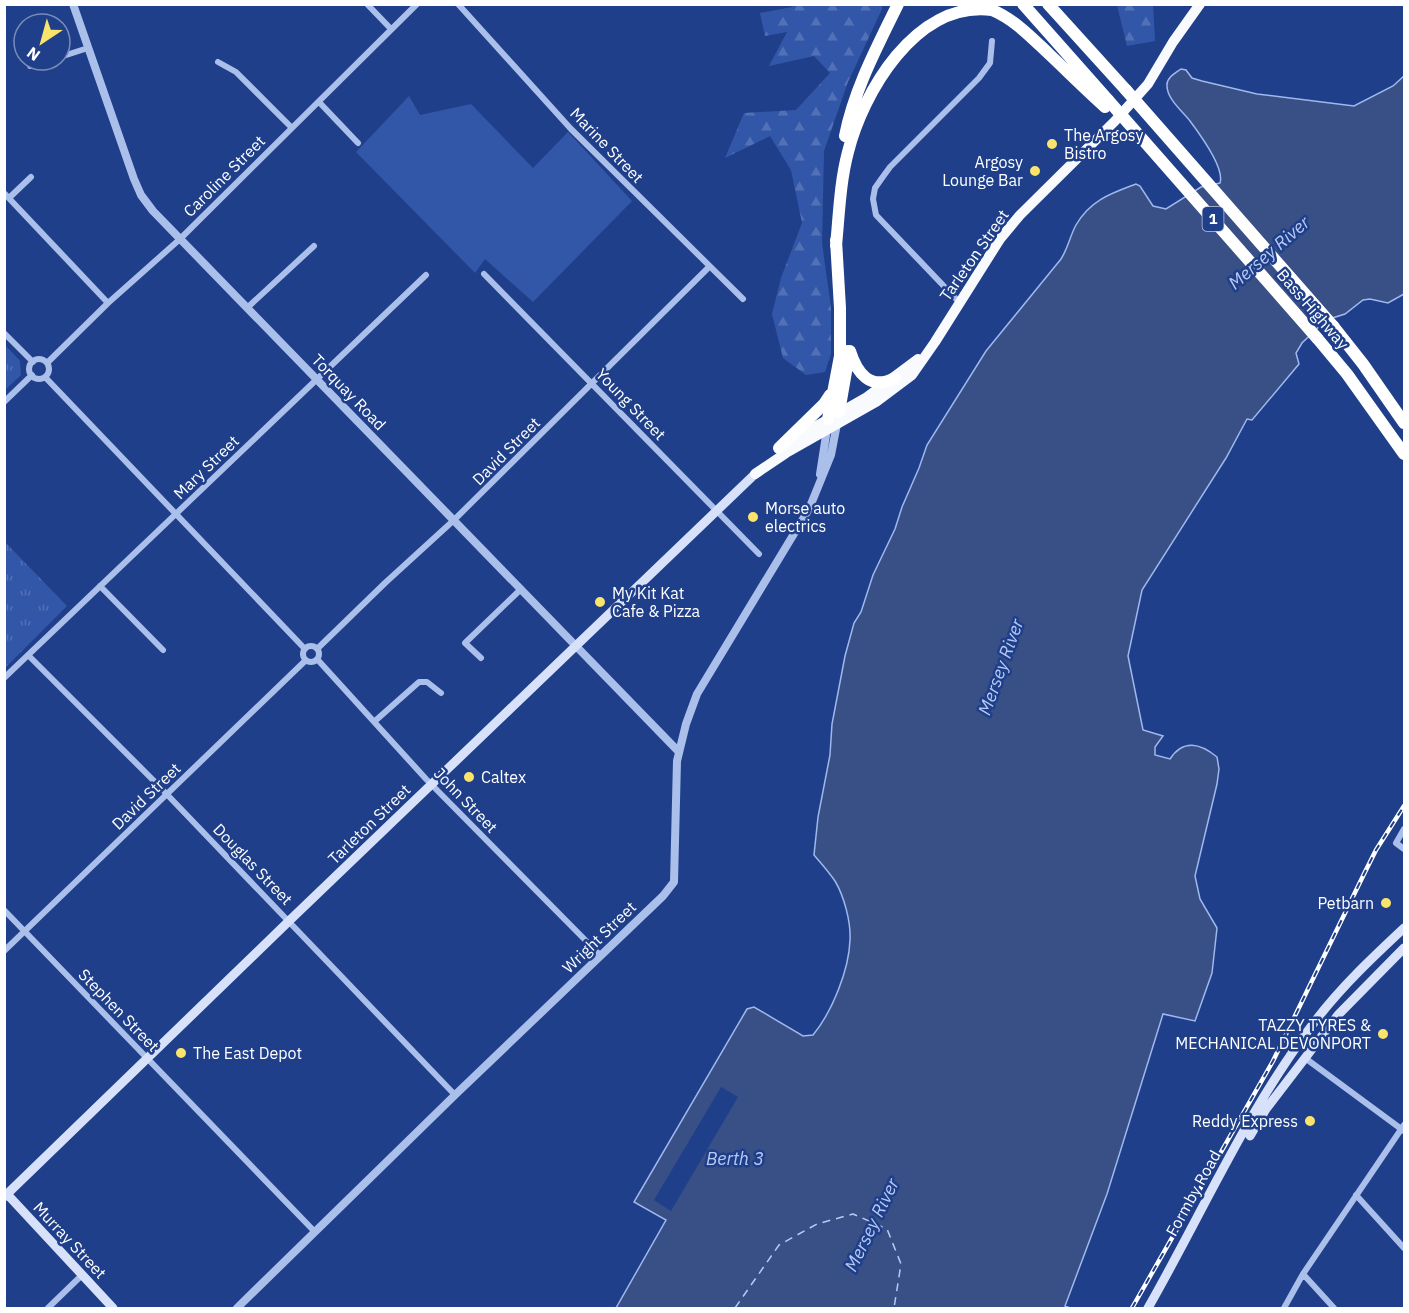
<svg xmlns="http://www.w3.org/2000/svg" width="1409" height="1313" font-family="'IBM Plex Sans',sans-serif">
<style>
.grass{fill:#3357a8}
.forest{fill:url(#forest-firs)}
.park{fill:url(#park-tufts)}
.water{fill:#395087;stroke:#9fb8ed;stroke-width:1.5}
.pier{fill:#1f3f8a}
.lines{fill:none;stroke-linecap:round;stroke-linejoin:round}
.ferry{stroke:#b7caf3;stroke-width:1.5;stroke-dasharray:8 6;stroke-linecap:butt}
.minor{stroke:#abbfeb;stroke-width:6}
.tertiary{stroke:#abbfeb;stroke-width:8}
.secondary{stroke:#d7e1f9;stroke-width:9}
.trunk{stroke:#f8fafe;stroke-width:10}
.motorway{stroke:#fff;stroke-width:12}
.rail-casing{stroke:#fff;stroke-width:4.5}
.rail{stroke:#1f3f8a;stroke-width:2;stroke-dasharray:7;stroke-linecap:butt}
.motorway-bridge{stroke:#fff;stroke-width:12}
.poi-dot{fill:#fae46b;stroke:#1f3f8a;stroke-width:2}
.labels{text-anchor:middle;stroke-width:5;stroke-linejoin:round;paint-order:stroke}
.shield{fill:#1f3f8a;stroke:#bcc5dc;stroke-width:1.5}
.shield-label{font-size:15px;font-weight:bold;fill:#fff}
.poi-label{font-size:16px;fill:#fff;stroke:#1f3f8a;text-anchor:start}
.street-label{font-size:16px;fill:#fff;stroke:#1f3f8a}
.water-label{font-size:18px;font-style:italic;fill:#b7caf3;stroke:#1f3f8a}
</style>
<defs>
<pattern id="forest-firs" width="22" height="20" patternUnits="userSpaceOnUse" patternTransform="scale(1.5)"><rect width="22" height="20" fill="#3357a8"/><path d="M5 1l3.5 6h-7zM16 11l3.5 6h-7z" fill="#5270b5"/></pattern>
<pattern id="park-tufts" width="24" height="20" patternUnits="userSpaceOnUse" patternTransform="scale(1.5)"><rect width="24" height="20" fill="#3357a8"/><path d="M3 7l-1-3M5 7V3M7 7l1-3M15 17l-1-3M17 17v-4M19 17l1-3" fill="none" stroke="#5270b5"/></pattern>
</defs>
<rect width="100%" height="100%" fill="#1f3f8a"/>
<path class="grass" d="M 409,96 L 420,115 L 471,104 L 533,168 L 568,132 L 632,201 L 533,302 L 485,259 L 475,273 L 356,152 Z"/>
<path class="forest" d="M 795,5 L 882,5 L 882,9 L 848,82 L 824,151 L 822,243 L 831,308 L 831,354 L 825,372 L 806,375 L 783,358 L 772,314 L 781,278 L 802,223 L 791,170 L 770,136 L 725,158 L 744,113 L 796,110 L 830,73 L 814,56 L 769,66 L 787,32 L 765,36 L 760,13 L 792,7 Z
M 1117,5 L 1153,5 L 1155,41 L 1127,46 Z"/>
<path class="park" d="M 5,345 L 20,361 L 21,375 L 5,390 Z
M 5,542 L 67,606 L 5,668 Z"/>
<path class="water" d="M 1181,69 L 1186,70 L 1192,78 L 1202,81 L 1257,94 L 1354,106 L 1393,86 L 1404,76 L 1404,294 L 1388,303 L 1370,299 L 1363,300 L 1345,314 L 1326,320 L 1302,343 L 1296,353 L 1299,364 L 1252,420 L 1247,419 L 1226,458 L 1142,590 L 1128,656 L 1143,730 L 1163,736 L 1155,747 L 1155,755 L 1170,759 C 1183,739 1200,743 1217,757 L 1219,769 L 1217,784 L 1195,876 L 1200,899 L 1217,928 L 1212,973 L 1195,1021 L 1163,1014 L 1107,1194 L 1065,1306 L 1070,1308 L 616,1308 L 666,1220 L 634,1202 L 747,1009 L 754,1007 L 803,1036 L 813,1035 C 832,1012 849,970 850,940 C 851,922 844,896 835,881 C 829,872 821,863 814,855 L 818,817 L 830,755 L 832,724 L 845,656 L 854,623 L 861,612 L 873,575 L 895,529 L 902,507 L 919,468 L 927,445 L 986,351 L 1061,259 C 1068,248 1070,236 1076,225 C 1090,200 1112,193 1136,184 L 1140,186 L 1153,206 L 1166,209 L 1201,187 L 1220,183 C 1225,168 1199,133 1190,121 C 1183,112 1167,99 1167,86 C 1166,78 1175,73 1181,69 Z"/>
<path class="pier" d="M 721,1087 L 738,1097 L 671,1211 L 654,1200 Z"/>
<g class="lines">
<path class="ferry" d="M 735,1308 L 779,1245 L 817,1224 L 853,1214 L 887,1229 L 901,1264 L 894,1308"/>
<path class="minor" d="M 367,4 L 391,29
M 458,4 L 571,129 L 743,299
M 60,57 L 88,48
M 218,62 L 236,72 L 292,128
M 30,66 L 50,60
M 319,102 L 358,143
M 4,193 L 108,303
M 9,198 L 31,177
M 484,274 L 759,554
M 959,302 L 876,215 L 873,199 L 875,188 L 882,178 L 890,167 L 979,78 L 990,63 L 992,41
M 247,308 L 314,246
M 4,333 L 33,362
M29 369a10 10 0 1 1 20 0a10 10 0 1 1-20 0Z
M 47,363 L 108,303 L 180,239 L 417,4
M 45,377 L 305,649
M 4,402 L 32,375
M 100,586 L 163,650
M303 654a8 8 0 1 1 16 0a8 8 0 1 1-16 0Z
M 317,649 L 385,583 L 454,520 L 709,267
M 28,655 L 157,784 L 455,1095
M 481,658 L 465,643 L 520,590
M 317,659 L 426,779 L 601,956
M 4,678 L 426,275
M 375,721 L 419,682 L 427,682 L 441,693
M 1404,829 L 1396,843 L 1404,849
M 4,910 L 315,1232
M 4,951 L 306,660
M 1305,1058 L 1404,1131
M 1356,1195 L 1404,1248
M 1303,1274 L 1334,1308
M 48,1308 L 82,1275
M 1284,1308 L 1303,1274 L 1404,1125"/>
<path class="tertiary" d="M 73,4 L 134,179 L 141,195 L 153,211 L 679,752
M 820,474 L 827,429
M 237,1308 L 455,1095 L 663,896 L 674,882 L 677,761 L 686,724 L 697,694 L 809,509 L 831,455 L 837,424"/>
<path class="secondary" d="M 1250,1136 L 1266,1109 L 1338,1015 L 1404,948
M 7,1194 L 113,1308
M 4,1197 L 289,921 L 755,474
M 1148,1308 C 1203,1212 1248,1108 1316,1020 C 1342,986 1373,957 1404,928"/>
<path class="trunk" d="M 790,441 L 867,397 L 918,359
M 755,474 L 786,453 L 876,402 L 912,375 L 935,342 L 1000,239 L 1020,215 L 1115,121 L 1148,84 L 1173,42 L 1200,4"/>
<path class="motorway" d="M 1023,4 L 1108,100
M 1048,4 L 1126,90
M 845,136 C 854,90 877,47 898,4
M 836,246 C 839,215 840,182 848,152 C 862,95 915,0 992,10 C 1014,19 1032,38 1049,54 C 1068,72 1086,90 1105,107
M 1333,326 L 1363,364 L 1404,423
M 1317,338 L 1347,374 L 1404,454
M 850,351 C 857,373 870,391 895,378
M 839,412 L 847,366 L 847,351
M 828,419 L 840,356 L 840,308 L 836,240
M 779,448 L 824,404 L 830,395"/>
<g class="rail-casing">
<path id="rail" d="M 1132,1308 L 1273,1061 L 1364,874 L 1376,850 L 1404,806"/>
</g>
<use href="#rail" class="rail"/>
<path class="motorway-bridge" d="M 1126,90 L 1333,326
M 1108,100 L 1317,338"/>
</g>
<g class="poi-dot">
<circle cx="1052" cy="144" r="6"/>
<circle cx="1035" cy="171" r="6"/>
<circle cx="753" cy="517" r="6"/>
<circle cx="600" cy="602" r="6"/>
<circle cx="469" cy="777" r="6"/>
<circle cx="1386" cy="903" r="6"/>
<circle cx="1383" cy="1034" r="6"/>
<circle cx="181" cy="1053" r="6"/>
<circle cx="1310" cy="1121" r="6"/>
</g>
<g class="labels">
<rect class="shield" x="1202.5" y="207" width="21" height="24" rx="4.5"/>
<g class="shield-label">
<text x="1213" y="224">1</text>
</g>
<g class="poi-label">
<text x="1064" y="141">The Argosy<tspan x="1064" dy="18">Bistro</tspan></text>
<text x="1023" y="168" text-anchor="end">Argosy<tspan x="1023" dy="18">Lounge Bar</tspan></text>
<text x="765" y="514">Morse auto<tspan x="765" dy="18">electrics</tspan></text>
<text x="612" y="599">My Kit Kat<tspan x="612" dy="18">Cafe &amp; Pizza</tspan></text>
<text x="481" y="783">Caltex</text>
<text x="1374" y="909" text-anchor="end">Petbarn</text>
<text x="1371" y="1031" text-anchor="end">TAZZY TYRES &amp;<tspan x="1371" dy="18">MECHANICAL DEVONPORT</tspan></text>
<text x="193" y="1059">The East Depot</text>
<text x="1298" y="1127" text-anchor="end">Reddy Express</text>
</g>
<g class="street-label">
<text transform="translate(607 145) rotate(46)" y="6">Marine Street</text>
<text transform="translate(224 176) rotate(-45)" y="6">Caroline Street</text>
<text transform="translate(974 255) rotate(-55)" y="6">Tarleton Street</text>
<text transform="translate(1313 309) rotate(49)" y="6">Bass Highway</text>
<text transform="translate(349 392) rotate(46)" y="6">Torquay Road</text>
<text transform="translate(631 404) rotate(46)" y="6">Young Street</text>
<text transform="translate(506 451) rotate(-45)" y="6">David Street</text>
<text transform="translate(206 467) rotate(-44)" y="6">Mary Street</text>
<text transform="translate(146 796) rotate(-44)" y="6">David Street</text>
<text transform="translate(466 800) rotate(46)" y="6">John Street</text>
<text transform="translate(369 824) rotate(-44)" y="6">Tarleton Street</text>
<text transform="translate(253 864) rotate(46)" y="6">Douglas Street</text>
<text transform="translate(599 937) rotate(-44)" y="6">Wright Street</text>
<text transform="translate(119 1010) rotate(46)" y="6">Stephen Street</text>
<text transform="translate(1193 1193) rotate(-61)" y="6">Formby Road</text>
<text transform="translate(70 1240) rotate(47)" y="6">Murray Street</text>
</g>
<g class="water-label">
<text transform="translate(1269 253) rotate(-41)" y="6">Mersey River</text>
<text transform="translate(1001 667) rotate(-70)" y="6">Mersey River</text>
<text x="735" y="1165">Berth 3</text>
<text transform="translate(872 1225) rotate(-64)" y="6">Mersey River</text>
</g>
</g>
<rect width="1409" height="1313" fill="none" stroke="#ffffff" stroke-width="12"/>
<g transform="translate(42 42) rotate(216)"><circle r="28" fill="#1f3f8a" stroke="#798cb9" stroke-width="1.5"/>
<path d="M0-4.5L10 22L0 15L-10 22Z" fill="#fae46b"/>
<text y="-9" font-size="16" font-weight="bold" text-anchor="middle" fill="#ffffff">N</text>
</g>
</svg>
